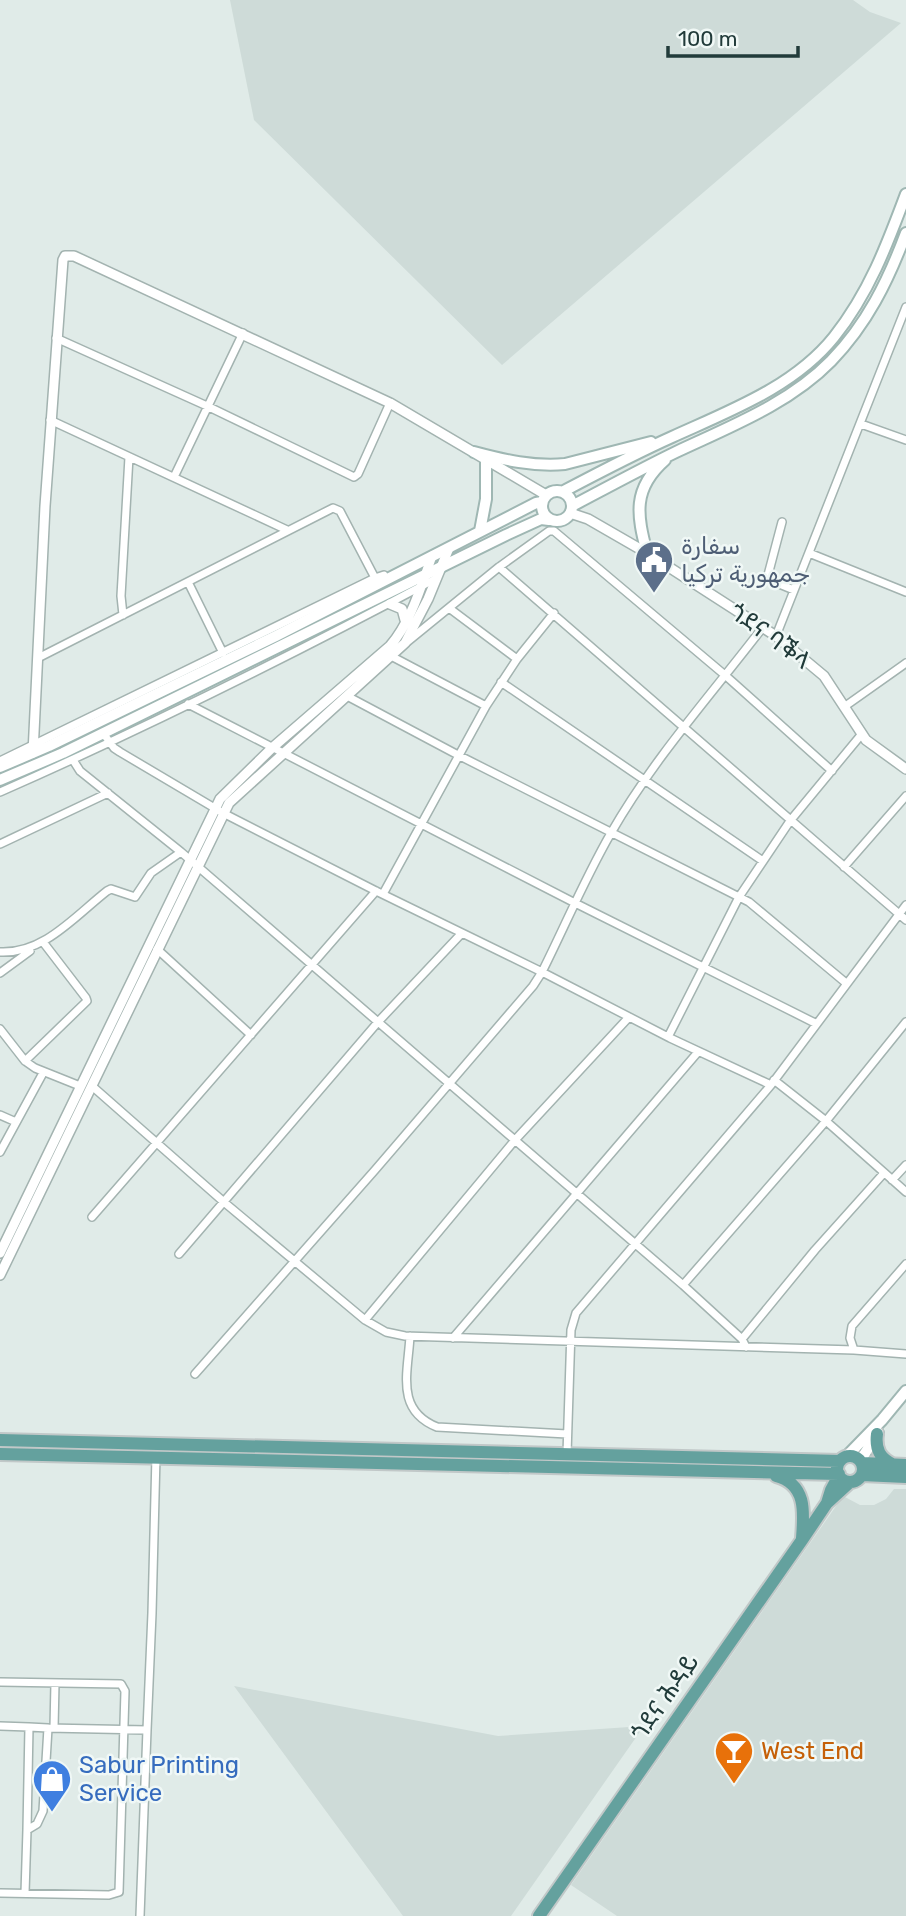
<svg xmlns="http://www.w3.org/2000/svg" width="906" height="1916" font-family="Rubik,Cairo,'Noto Sans Ethiopic',sans-serif">
<style>
.built{fill:#cedbd8}
.lines{fill:none;stroke-linecap:round;stroke-linejoin:round}
.minor-casing{stroke:#a3b3b0;stroke-width:10}
.tertiary-casing{stroke:#a3b3b0;stroke-width:12}
.secondary-casing{stroke:#9fb7b3;stroke-width:14}
.primary-casing{stroke:#c1c8c8;stroke-width:16}
.minor{stroke:#fff;stroke-width:7}
.tertiary{stroke:#fff;stroke-width:9}
.secondary{stroke:#fff;stroke-width:10}
.primary{stroke:#64a19e;stroke-width:12}
.labels{text-anchor:middle;stroke-width:5;stroke-linejoin:round;paint-order:stroke}
.service-label{font-size:24px;fill:#4e5e75;stroke:#f0f8f6;text-anchor:start}
.street-label{font-size:24px;fill:#213b3a;stroke:#f0f8f6}
.food-label{font-size:24px;fill:#c56008;stroke:#f0f8f6;text-anchor:start}
.shop-label{font-size:24px;fill:#366cbe;stroke:#f0f8f6;text-anchor:start}
</style>
<rect width="100%" height="100%" fill="#e0ebe8"/>
<path class="built" d="M 230,0 L 853,0 L 870,12 L 901,23 L 502,365 L 254,120 Z
M 894,1489 L 906,1489 L 906,1916 L 617,1916 L 571,1885 L 843,1496 L 860,1505 L 874,1505 L 886,1499 Z
M 234,1686 L 498,1736 L 644,1726 L 511,1916 L 403,1916 Z"/>
<g class="lines">
<g class="minor-casing">
<path id="minor" d="M 56,338 L 207,406 L 354,477 L 358,474 L 390,403
M 50,420 L 287,530
M 861,424 L 906,440
M 174,477 L 243,333
M 782,522 L 768,575 L 772,581 L 794,590
M 809,553 L 906,592
M 499,567 L 906,920
M 188,582 L 223,653
M 449,608 L 517,659
M 123,615 L 121,596 L 129,457
M 776,636 L 906,307
M 407,642 L 499,567 L 549,531 L 554,531 L 726,676 L 832,771
M 391,656 L 486,706
M 38,658 L 333,508 L 340,511 L 375,578
M 501,682 L 763,861
M 347,696 L 458,755 L 749,902 L 846,983
M 188,704 L 575,903 L 815,1023
M 844,707 L 906,663
M 103,733 L 114,748 L 120,752 L 223,813 L 376,891 L 542,972 L 670,1038 L 771,1085
M 73,760 L 80,771 L 181,852 L 683,1285 L 742,1339 L 746,1347
M 0,761 L 375,578 L 384,575 L 386,580
M 0,792 C 148,727 294,654 437,578
M 0,844 L 108,793
M 844,867 L 906,796
M 383,894 L 486,706 L 517,659 L 554,613
M 157,949 L 251,1035
M 0,952 C 44,954 75,916 107,891 L 111,889 L 135,897 L 151,873 L 181,852
M 0,973 L 30,951
M 0,1029 L 25,1061 L 35,1068 L 80,1086
M 668,1037 L 739,897 L 790,821 L 861,735
M 25,1061 L 87,1001 L 86,998 L 43,942
M 774,1080 L 826,1121 L 906,1192
M 92,1086 L 225,1203 L 365,1320 L 386,1332 L 405,1336 L 854,1350 L 906,1354
M 0,1115 L 16,1122
M 0,1152 L 43,1073
M 892,1180 L 906,1165
M 92,1217 L 376,891
M 179,1254 L 378,1022 L 461,934
M 683,1285 L 826,1121 L 906,1022
M 365,1320 L 515,1140 L 629,1017
M 410,1336 C 408,1373 395,1410 437,1427 L 567,1434
M 453,1338 L 698,1052
M 742,1339 L 815,1250 L 884,1173
M 854,1350 L 850,1338 L 852,1326 L 906,1264
M 195,1374 L 375,1170 L 533,986 L 542,972 C 565,926 585,878 611,833 C 654,758 711,695 763,627
M 567,1454 L 571,1330 L 576,1313 L 771,1085 L 906,905
M 0,1682 L 121,1684 L 125,1691 L 119,1892 L 109,1895 L 0,1893
M 0,1726 L 29,1727
M 54,1728 L 55,1683
M 27,1830 L 29,1727 L 48,1728
M 25,1893 L 27,1830 L 37,1824 L 43,1811 L 48,1728 L 147,1730 L 152,1613 L 156,1456
M 140,1916 L 147,1730"/>
</g>
<g class="tertiary-casing">
<path id="tertiary" d="M 570,513 L 588,519 L 647,553 L 776,636 L 824,676 L 866,740 L 906,769
M 390,604 L 402,609 L 405,620
M 33,753 L 45,506 L 63,260 L 65,256 L 74,256 L 390,403 L 546,495
M 0,1253 L 220,799 L 272,748 L 390,646 C 411,622 421,586 432,556
M 0,1275 L 229,803 L 405,643 L 428,599 L 449,548"/>
</g>
<g class="secondary-casing">
<path id="secondary" d="M 474,452 C 504,460 534,467 565,464 L 651,442
M542 506a15 15 0 1 1 30 0a15 15 0 1 1-30 0Z
M 562,492 C 598,473 634,454 672,437 C 729,411 794,387 834,337 C 869,293 887,245 906,194
M 572,506 C 606,488 641,469 676,452 C 729,427 789,404 831,361 C 867,324 888,281 906,233
M 480,531 L 486,499 L 486,460
M 647,553 C 637,515 632,489 665,460
M 0,767 L 49,746 L 276,636 L 536,503 L 542,502
M 0,780 L 63,753 L 506,535 L 541,519 L 549,520
M 846,1457 L 882,1420 L 906,1391
M 860,1461 L 878,1433"/>
</g>
<g class="primary-casing">
<path id="primary" d="M 877,1434 C 875,1450 880,1458 894,1465
M 0,1440 L 840,1461
M 0,1454 L 839,1474
M837 1469a13 13 0 1 1 26 0a13 13 0 1 1-26 0Z
M 862,1463 L 906,1465
M 862,1475 L 906,1477
M 776,1476 C 807,1484 804,1513 802,1538
M 827,1503 L 850,1482
M 539,1916 L 802,1540 L 827,1503 L 831,1490 L 839,1475"/>
</g>
<use href="#minor" class="minor"/>
<use href="#tertiary" class="tertiary"/>
<use href="#secondary" class="secondary"/>
<use href="#primary" class="primary"/>
</g>
<defs>
<g id="civic-pin" transform="scale(2.0125)"><path d="M0 17L-7.5 6A9.5 9.5 0 1 1 7.5 6Z" fill="#5c6f8a" stroke="#f0f8f6"/><path d="M-.6-6.5H3V-4.5H.6V-3L4-1V1h2V6H-6V1h2V-1L-.6-3ZM-1.2 2.5V6h2.4V2.5Z" fill="#fff"/></g>
<g id="bar-pin" transform="scale(2.0125)"><path d="M0 17L-7.5 6A9.5 9.5 0 1 1 7.5 6Z" fill="#e8710a" stroke="#f0f8f6"/><path d="M-6-5H6L.8 .8V4.5H3.5V6h-7V4.5H-.8V.8Z" fill="#fff"/></g>
<g id="shop-pin" transform="scale(2.0125)"><path d="M0 17L-7.5 6A9.5 9.5 0 1 1 7.5 6Z" fill="#3f7fe0" stroke="#f0f8f6"/><path d="M-5-2.5h2.3a2.7 3.5 0 0 1 5.4 0H5L5.5 6h-11ZM-1.5-2.5h3a1.5 2.3 0 0 0-3 0Z" fill="#fff"/></g>
</defs>
<g fill-rule="evenodd">
<use href="#civic-pin" x="654" y="560"/>
<use href="#bar-pin" x="734" y="1751"/>
<use href="#shop-pin" x="52" y="1779"/>
</g>
<g class="labels">
<g class="service-label">
<text x="681" y="554">سفارة<tspan x="681" dy="28">جمهورية تركيا</tspan></text>
</g>
<g class="street-label">
<text transform="translate(770 636) rotate(36)" y="8">ጎደና ባቕላ</text>
<text transform="translate(665 1697) rotate(-55)" y="8">ጎደና ሕዳይ</text>
</g>
<g class="food-label">
<text x="761" y="1759">West End</text>
</g>
<g class="shop-label">
<text x="79" y="1773">Sabur Printing<tspan x="79" dy="28">Service</tspan></text>
</g>
</g>
<path d="M668 46v10h130v-10" fill="none" stroke="#213b3a" stroke-width="3.5"/>
<text x="678" y="46" font-size="21" fill="#213b3a" stroke="#f0f8f6" stroke-width="5" paint-order="stroke">100 m</text>
</svg>
